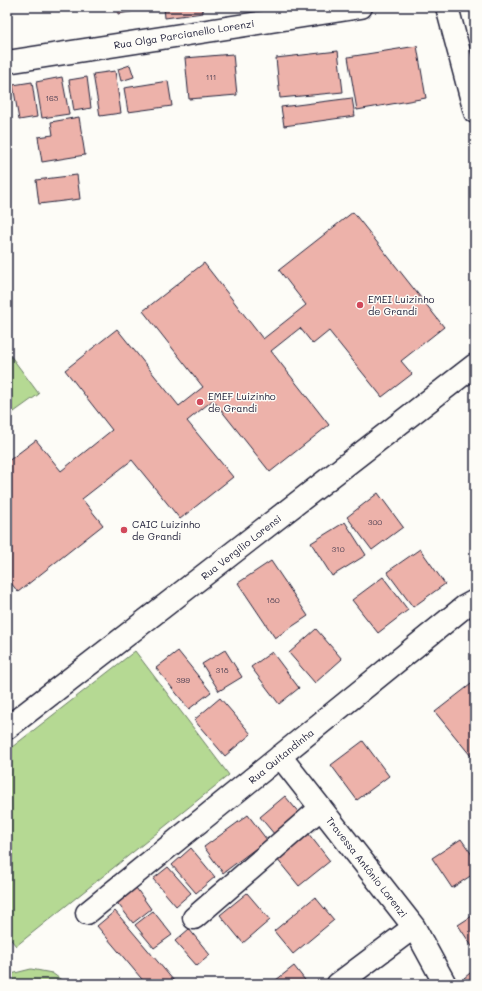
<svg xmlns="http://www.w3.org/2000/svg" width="482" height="991" font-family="Mali,sans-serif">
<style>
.green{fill:#b5d993;stroke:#6c7e67}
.building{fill:#edb2aa;stroke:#22223b}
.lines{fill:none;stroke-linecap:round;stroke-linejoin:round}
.minor-casing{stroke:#22223b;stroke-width:25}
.minor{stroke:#fdfcf7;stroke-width:22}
.poi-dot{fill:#d1495b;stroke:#fdfcf7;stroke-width:1.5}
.labels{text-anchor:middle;stroke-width:3;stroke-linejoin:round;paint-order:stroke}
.number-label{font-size:8px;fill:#554657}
.street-label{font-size:10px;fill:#22223b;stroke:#fdfcf7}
.poi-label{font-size:10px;fill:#22223b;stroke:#fdfcf7;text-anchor:start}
</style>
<rect width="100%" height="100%" fill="#fdfcf7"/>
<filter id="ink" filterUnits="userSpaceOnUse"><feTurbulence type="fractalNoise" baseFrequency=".025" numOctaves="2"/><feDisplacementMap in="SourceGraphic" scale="8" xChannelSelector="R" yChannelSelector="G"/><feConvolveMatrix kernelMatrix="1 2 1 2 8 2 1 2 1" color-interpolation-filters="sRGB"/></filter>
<g filter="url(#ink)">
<path class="green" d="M 7,351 L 39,394 L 7,417 Z
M 135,651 L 229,775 L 16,946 L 7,935 L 7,751 Z
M 31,969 L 52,973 L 67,984 L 7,984 L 7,975 Z"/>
<path class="building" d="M 117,7 L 159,7 L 118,14 Z
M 164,7 L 202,7 L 203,13 L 165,18 Z
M 417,46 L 426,98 L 357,110 L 348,57 Z
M 338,51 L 343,92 L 280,98 L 276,58 Z
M 233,54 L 237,95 L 189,99 L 185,58 Z
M 130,65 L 134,77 L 121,81 L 118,69 Z
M 115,71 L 121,113 L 100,116 L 93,74 Z
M 62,77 L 69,114 L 42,118 L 36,82 Z
M 87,77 L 91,108 L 74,111 L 69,80 Z
M 168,81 L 172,106 L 128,112 L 124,88 Z
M 32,82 L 37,117 L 19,120 L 13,85 Z
M 352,98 L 355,116 L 284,126 L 281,107 Z
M 79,117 L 85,155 L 42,162 L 38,137 L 53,135 L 51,122 Z
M 77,175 L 80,199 L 39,204 L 36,180 Z
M 353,212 L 444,327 L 401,361 L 412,374 L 382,397 L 329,331 L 313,344 L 300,328 L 271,351 L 329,425 L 270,472 L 213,400 L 187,421 L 233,477 L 180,519 L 132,460 L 82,499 L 103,525 L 18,592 L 7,578 L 7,462 L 36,440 L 61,471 L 112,430 L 65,370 L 117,329 L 179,406 L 203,387 L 143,311 L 204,263 L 263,339 L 306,305 L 279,270 Z
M 378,493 L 403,527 L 372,550 L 347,517 Z
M 345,522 L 366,555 L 332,576 L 311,543 Z
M 420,549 L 445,584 L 413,607 L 387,572 Z
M 271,561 L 308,616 L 275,638 L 238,583 Z
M 383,577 L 408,610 L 378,633 L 352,600 Z
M 316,629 L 342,659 L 315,683 L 289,653 Z
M 225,650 L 242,677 L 219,691 L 202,664 Z
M 178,651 L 211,692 L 189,709 L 156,668 Z
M 272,652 L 299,688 L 279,704 L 251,667 Z
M 475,681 L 475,761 L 435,712 Z
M 220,698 L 251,734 L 225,756 L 194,720 Z
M 363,741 L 389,776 L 357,800 L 331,765 Z
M 285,796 L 300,814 L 275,835 L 260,817 Z
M 248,815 L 267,840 L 223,873 L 204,847 Z
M 304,828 L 330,861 L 299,886 L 272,853 Z
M 461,839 L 475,859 L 475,873 L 452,888 L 432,858 Z
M 191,848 L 215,877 L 196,893 L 172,865 Z
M 168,867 L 191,893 L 176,906 L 153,879 Z
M 134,885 L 151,909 L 133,923 L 115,900 Z
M 247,893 L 270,920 L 243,943 L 220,915 Z
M 315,897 L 334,920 L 293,954 L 274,931 Z
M 115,911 L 174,981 L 170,984 L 146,984 L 97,926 Z
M 153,911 L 172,935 L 154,948 L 135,925 Z
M 475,914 L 475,951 L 458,925 Z
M 189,929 L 210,955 L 197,966 L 175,941 Z
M 294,966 L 308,984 L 271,984 Z
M 475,969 L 475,984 L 469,984 L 464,978 Z"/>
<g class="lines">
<g class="minor-casing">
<path id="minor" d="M 447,7 L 475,112
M 7,62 L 361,7
M 7,728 L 475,365
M 280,756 L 414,927 L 445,984
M 87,913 L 464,607 L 475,601
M 194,918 L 321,808
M 338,984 L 414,927"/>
</g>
<use href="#minor" class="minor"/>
</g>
</g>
<g class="poi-dot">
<circle cx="360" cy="305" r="4"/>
<circle cx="200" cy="402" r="4"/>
<circle cx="124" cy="530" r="4"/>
</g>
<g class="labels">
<g class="number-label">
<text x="211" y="80">111</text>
<text x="52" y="101">165</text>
<text x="375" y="525">300</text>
<text x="338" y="552">310</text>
<text x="273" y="603">180</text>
<text x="222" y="673">318</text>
<text x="183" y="683">399</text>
</g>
<g class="street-label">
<text transform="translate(184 34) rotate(-9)" y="4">Rua Olga Parcianello Lorenzi</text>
<text transform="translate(241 547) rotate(-38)" y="4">Rua Vergílio Lorensi</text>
<text transform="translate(281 756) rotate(-39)" y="4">Rua Quitandinha</text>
<text transform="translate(367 867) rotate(52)" y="4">Travessa Antônio Lorenzi</text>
</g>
<g class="poi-label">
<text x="368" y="303">EMEI Luizinho<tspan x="368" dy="12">de Grandi</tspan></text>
<text x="208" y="400">EMEF Luizinho<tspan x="208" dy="12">de Grandi</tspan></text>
<text x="132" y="528">CAIC Luizinho<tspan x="132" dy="12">de Grandi</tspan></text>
</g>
</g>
<rect width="482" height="991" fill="none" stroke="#fdfcf7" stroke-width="24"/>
<rect x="12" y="12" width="458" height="967" fill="none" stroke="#22223b" stroke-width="1.5" filter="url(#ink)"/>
</svg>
